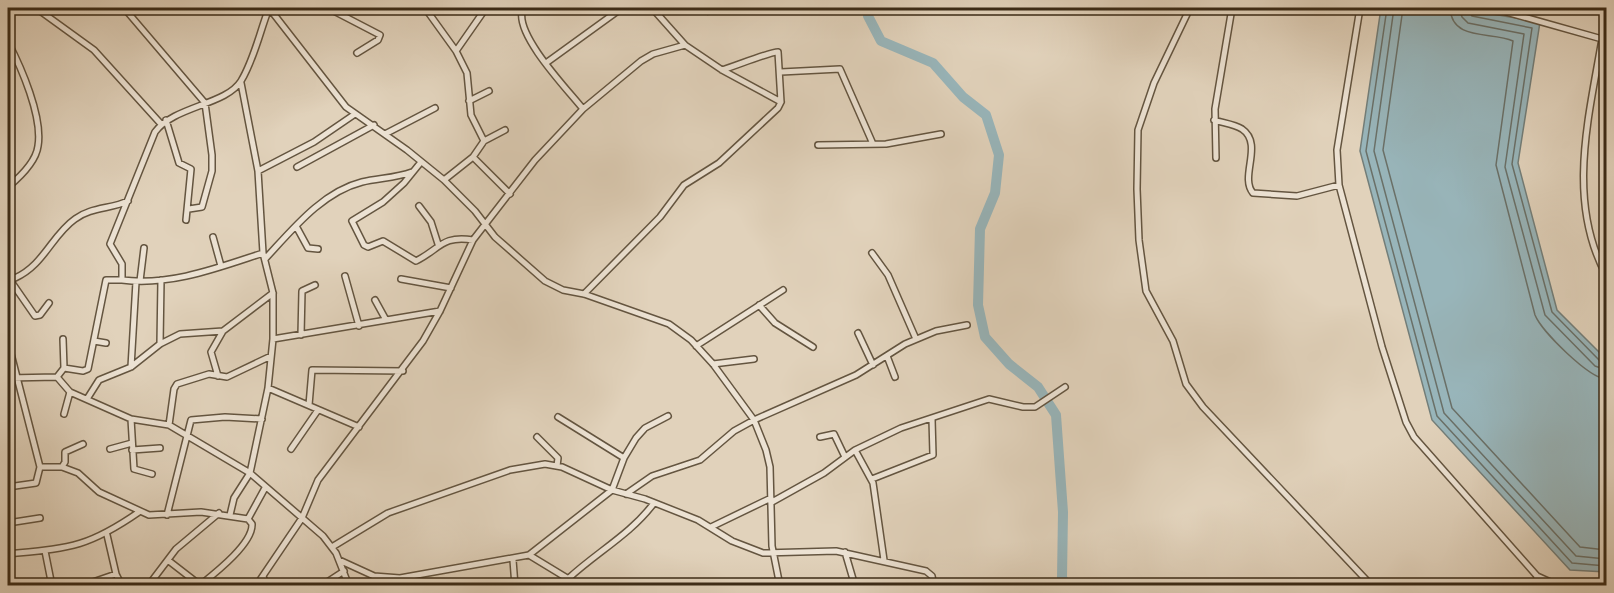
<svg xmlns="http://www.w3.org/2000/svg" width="1614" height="593" font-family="'Sorts Mill Goudy',serif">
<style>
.water{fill:#98b5ba;stroke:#737e79;stroke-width:1.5}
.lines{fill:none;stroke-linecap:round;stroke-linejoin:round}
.shore{stroke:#6a7068;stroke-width:1.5}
.river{stroke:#98b5ba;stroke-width:10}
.street-casing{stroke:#645540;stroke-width:8}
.street{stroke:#ece2d3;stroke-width:5}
</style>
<rect width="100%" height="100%" fill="#e1d2bb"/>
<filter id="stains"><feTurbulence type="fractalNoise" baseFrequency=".00333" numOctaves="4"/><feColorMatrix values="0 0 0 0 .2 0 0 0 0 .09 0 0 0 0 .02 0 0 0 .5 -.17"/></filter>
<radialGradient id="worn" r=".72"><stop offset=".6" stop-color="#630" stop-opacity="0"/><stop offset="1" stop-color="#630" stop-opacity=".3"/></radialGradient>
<path class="water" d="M 1381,8 L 1457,8 L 1540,22 L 1518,163 L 1557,310 L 1606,359 L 1606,572 L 1570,570 L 1432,420 L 1360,151 Z"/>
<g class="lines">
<path class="shore" d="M 1387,8 L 1366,151 L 1437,416 L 1572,563 L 1606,566
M 1394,8 L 1374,151 L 1444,413 L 1576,556 L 1606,559
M 1403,8 L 1383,150 L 1452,408 L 1580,547 L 1606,550
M 1450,8 C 1452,42 1492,31 1513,41 L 1496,165 L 1535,315 C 1542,332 1589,378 1606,379
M 1459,8 L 1462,17 L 1468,23 L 1524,34 L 1505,167 L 1545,315 L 1595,366 L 1606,370
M 1467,8 L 1472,16 L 1532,28 L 1512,164 L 1552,312 L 1600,361 L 1606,362"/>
<path class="river" d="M 869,8 L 868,16 L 881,41 L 933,63 L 963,97 L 986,115 L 999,155 L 995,193 L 980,229 L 978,305 L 985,337 L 1009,364 L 1038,387 L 1056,415 L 1063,512 L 1062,578 L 1067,586"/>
<g class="street-casing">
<path id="street" d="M 36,8 L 94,50 L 161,124
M 124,8 L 205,103 L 212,155 L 212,171 L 202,207 L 189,209
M 269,8 L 346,107 L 407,150 L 444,180 L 475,211 L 495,237 L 545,281 L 563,290 L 584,294 L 669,324 L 691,340 L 713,364 L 754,420 L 766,450 L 770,467 L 772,546 L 780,586
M 328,8 L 380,35 L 378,40 L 357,53
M 425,8 L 456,51 L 486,8
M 518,8 L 522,12 C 517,37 567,89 583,109
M 706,8 L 708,11
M 1190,8 L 1154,83 L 1138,130 L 1137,189 L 1139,240 L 1146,291 L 1173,341 L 1186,384 L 1203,407 L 1372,586
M 1360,8 L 1337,150 L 1339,185 L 1382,347 L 1406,422 L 1414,437 L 1537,576 L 1559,586
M 1492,8 L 1602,39
M 1606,35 L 1602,39 C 1589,117 1566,200 1606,275
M 8,42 C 21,67 43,117 38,146 C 36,162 20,177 8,187
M 685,45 L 722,70 L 781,102
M 546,63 L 622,8
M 781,72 L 840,69 L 873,144
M 469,101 L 489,91
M 166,120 L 179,163 L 191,169 L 186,220
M 1214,120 C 1223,123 1234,124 1242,129 C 1264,144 1239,177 1253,193 L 1297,196 L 1339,185
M 385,134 L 435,108
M 484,141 L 505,130
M 818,145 L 886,144 L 941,134
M 473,157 L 510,194
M 1216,158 L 1215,109 L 1232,8
M 421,162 L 404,183 L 383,202 L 352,221 L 364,245 L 368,247 L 383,241 L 416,261 C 440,249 442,235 473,240
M 297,167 L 374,125
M 258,171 L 314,142 L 355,114
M 444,180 L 473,157 L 484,141 L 471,115 L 467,73 L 456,51
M 419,206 L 431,222 L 438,244
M 296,226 L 308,248 L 318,249
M 213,237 L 221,266
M 263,253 C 217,268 171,286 122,280 L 122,264 L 110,244 L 155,132 C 174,106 226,105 241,81 C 254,60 260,31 269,8
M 872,253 L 888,275 L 916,339
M 265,259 C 292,230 322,192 362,182 C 379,178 396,178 412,172
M 8,276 L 15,278 C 44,265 52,235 75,219 C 91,207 111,209 128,201
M 345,276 L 359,326
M 8,277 L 35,316 L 40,315 L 49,303
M 401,279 L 451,288
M 140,281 L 144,248
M 584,294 L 660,217 L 684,185 L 719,163 L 778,108 L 781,102 L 778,52 C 772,51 733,67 722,70
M 375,300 L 386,320
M 759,305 L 775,323 L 813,347
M 858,333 L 873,365
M 301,335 L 302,291 L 315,285
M 273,339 L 440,311
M 94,341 L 106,343
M 8,342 L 40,467 L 62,467 L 78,473 L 99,492 L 149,515 L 201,512 L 248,519
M 160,344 L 161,280
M 696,346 L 783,290
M 887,356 L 895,377
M 713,364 L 754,359
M 131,367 L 136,282
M 64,368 L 83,371 L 88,369 L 106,280 L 122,280
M 218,376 L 211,352 L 223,331
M 57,377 L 64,368 L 63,339
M 8,378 L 57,377 L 70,392 L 131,419 L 169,425 L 250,473 L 323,536 L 336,553 L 349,586
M 268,388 L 359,427
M 87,399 L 99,380 L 131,367 L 160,344 L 180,334 L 223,331 L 273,293
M 309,405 L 312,370 L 403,371
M 64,414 L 70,392
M 558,417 L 624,458
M 131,419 L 134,469 L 152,474
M 169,425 L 174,389 L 177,384 L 209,374 L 227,377 L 271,356
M 537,437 L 558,458 L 557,466
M 820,437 L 834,434 L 845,457
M 110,449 L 132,443
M 291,449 L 318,410
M 132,450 L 160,448
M 855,450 L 873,483 L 884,560
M 62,467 L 65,462 L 65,452 L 83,444
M 872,479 L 933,455 L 932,419
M 8,487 L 36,483 L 40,467
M 626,494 L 652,476 L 700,460 L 734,431 L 754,420 L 856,375 L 905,344 L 936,331 L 967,325
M 772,502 L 824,473 L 855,450 L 901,428 L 989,399 L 1023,407 L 1035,407 L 1065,387
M 167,515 L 191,420 L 225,417 L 262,419
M 230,515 L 234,498 L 250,473 L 268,388 L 273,339 L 273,293 L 263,253 L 258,171 L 241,83
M 8,523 L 40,518
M 711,527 L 771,498
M 107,535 L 116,574 L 122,586
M 332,547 L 388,513 L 510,470 L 545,464 L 562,467 L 612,490 L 645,499 L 698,520 L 732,541 L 763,553 L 836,551 L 926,571 L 932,576 L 934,586
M 45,551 L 52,586
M 845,552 L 855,586
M 8,554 C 69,548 87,548 139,512
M 529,555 L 580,586
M 339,560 L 374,576 L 400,578 L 529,555 L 612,490 L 624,458 L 636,438 L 645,428 L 668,416
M 513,560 L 515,586
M 169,561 L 200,585
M 263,576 L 266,586
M 569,578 C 597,552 631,534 654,503
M 87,584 L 116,574
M 148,586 L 176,549 L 219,513
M 199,586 C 214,574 253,544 252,524 L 248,519 L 265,488
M 256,586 L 302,518 L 318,480 L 423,341 L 440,311 L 473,240 L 535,160 L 583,109 L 641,61 L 653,54 L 685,45 L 652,8
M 321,586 L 344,571
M 1536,586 L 1537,576"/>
</g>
<use href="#street" class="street"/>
</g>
<rect width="1614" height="593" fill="none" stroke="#e1d2bb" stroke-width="30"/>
<rect x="9" y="9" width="1596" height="575" fill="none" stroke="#3b2b17" stroke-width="3"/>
<rect x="15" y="15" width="1584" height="563" fill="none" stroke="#3b2b17" stroke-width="1.5"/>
<rect width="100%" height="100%" filter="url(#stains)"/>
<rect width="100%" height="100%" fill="url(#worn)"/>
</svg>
